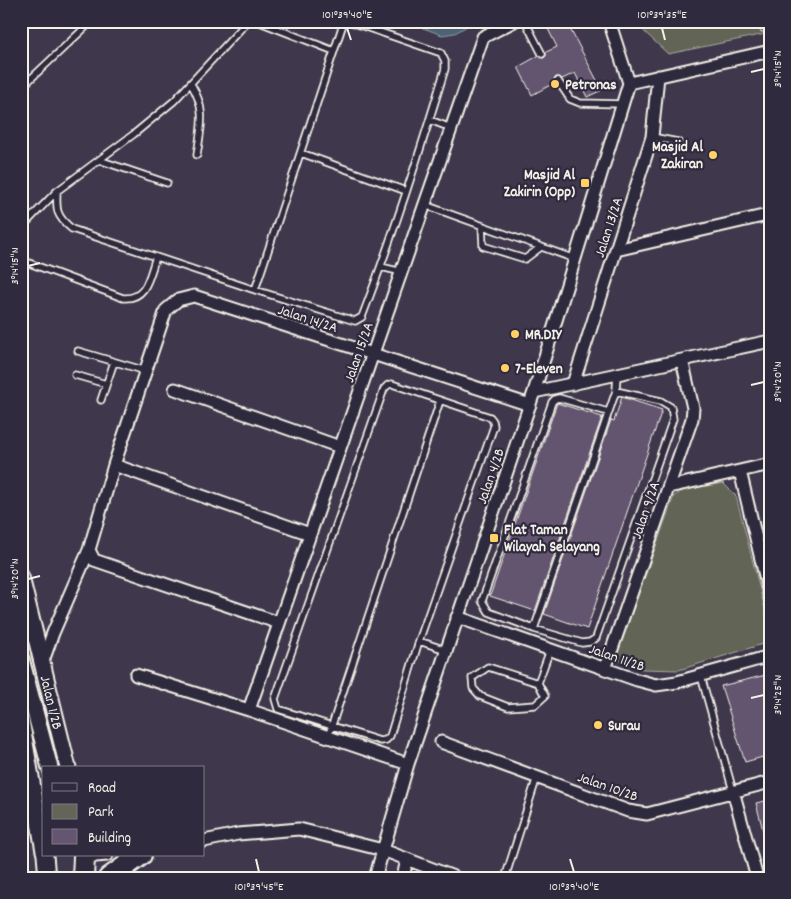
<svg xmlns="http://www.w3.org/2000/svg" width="791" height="899" font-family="Dekko,sans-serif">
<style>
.green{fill:#626557;stroke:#ababa0}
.water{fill:#4b6375;stroke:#8f9ca3}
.building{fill:#645570;stroke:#f4f1e8}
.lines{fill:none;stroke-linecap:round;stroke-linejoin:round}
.lane-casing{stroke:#f4f1e8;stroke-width:9}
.street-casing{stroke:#f4f1e8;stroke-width:15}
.secondary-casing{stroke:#f4f1e8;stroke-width:19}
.highway-casing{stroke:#f4f1e8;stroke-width:24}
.lane{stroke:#2f2a3d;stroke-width:5.5}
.street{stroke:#2f2a3d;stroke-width:11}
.secondary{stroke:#2f2a3d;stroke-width:15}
.highway{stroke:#2f2a3d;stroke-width:20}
.ticks{fill:none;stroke:#f4f1e8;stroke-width:2}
.poi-dot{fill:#ffd166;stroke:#2f2a3d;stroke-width:2}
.labels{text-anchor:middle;stroke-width:4.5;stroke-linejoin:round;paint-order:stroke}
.poi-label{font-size:15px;font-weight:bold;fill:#f4f1e8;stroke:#2f2a3d;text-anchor:start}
.street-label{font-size:15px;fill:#f4f1e8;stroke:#2f2a3d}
.neatline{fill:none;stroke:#f4f1e8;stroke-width:2}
.ticks-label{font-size:12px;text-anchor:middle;fill:#f4f1e8}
</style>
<rect width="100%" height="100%" fill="#3f374c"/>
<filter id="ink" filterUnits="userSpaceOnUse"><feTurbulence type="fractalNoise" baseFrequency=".02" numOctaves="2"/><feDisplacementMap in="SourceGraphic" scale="10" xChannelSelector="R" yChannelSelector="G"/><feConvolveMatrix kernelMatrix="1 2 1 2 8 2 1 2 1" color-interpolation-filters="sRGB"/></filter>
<g filter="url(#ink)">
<path class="green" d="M 633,21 L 770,21 L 770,33 L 668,54 Z
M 723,483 L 736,496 L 770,629 L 766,643 L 679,670 L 642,669 L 621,662 L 617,654 L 674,496 L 684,490 Z"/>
<path class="water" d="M 404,21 L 476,21 L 455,33 L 442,35 Z"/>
<path class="building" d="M 559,21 L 566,21 L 602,90 L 587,97 L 575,73 L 562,79 L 560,77 L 556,77 L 554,79 L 554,83 L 532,95 L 518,67 L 538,56 L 544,58 L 546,56 L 546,52 L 557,47 L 547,27 Z
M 758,21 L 770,21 L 770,30 L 761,32 Z
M 622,397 L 662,410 L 587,629 L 544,614 L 611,420 L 614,421 Z
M 557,403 L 602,417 L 535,611 L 490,596 Z
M 770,674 L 770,755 L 745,762 L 721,686 Z
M 770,800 L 770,841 L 766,842 L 756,803 Z"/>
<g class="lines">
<g class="lane-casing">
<path id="lane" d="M 257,21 L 334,51
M 525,21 L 542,54
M 558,81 L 570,99 L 580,103 L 623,104
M 191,84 C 207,110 201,127 197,155
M 21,88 L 92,21
M 430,120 L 451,128
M 652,137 L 678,142
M 301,153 L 406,191
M 99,160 L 167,183
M 57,191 C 56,210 56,216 72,229 L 255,290 L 355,321 L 362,317 C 393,236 420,152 445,69 L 445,61 L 441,53 L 348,21
M 425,205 L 575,259
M 482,226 L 483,246 L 525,259 L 541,247
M 21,228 L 57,191 L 134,134 L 174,101 L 248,21
M 21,260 L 123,298 C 147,300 149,276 156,257
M 381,267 L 402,272
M 255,290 L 344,21
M 78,351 L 146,371
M 75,375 L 106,384
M 392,384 L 490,417 L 493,421 L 494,426 L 419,641 L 390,736 L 386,740 L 380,741 L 278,709 L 275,699 L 384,389 L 388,385 Z
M 101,400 L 114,362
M 608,412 L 559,398 L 555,399 L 552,402 L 482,601 L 489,612 L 534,629 L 582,643 L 590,642 L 596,638 L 673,419 L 671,407 L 661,401 L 616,391
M 534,629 L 616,391 L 617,374
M 419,641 L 446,650
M 488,667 L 538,683 L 545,696 L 535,705 L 508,707 L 480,696 L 473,688 L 472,678 Z
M 701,676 L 733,791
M 538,683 L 550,650
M 328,737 L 440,401
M 21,779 L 32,816
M 505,878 L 537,777"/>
</g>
<g class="street-casing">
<path id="street" d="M 609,21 L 629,83
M 629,83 L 770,51
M 616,250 L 763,216
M 573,384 L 652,137 L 658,76
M 175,389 L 340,447
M 534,392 L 770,341
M 114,465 L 310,534
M 740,471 L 770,597
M 669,487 L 770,464
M 89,550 L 94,560 L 279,623
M 457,617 L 637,680 L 656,685 L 677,682 L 770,656
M 42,664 L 53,633 L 89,550 L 114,465 L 166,310 L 178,300 L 194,296 L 530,405
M 605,669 L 692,419 L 693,408 L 682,360
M 136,675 L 249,710 L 408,764
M 249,710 L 483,37 L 514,21
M 441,742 L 628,811 L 647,814 L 770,782
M 733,791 L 757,878
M 204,841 L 238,834 L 299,829 L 383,850 L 456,878
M 84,857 L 107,855
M 375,878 L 408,764 L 534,392 L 629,83
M 403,878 L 407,859"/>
</g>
<g class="secondary-casing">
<g id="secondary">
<path id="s1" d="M 21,577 L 68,768"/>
<path d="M 21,659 L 50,768"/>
<path d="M 21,720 L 44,851"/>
<path d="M 45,855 L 47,878"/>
</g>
</g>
<g class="highway-casing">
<path id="highway" d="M 83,878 L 84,857
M 109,878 L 141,855"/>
</g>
<use href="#lane" class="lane"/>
<use href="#street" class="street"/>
<use href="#secondary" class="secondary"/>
<use href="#highway" class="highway"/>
</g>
</g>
<path class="ticks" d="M 347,28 L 351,40M 662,28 L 665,40M 751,72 L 764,69M 28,266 L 40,263M 751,385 L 764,382M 28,579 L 40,576M 751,698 L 764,695M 256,859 L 259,872M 570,859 L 574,872"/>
<g class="poi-dot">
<circle cx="555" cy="84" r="5"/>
<circle cx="713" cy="155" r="5"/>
<rect x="580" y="178" width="10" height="10" rx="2.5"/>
<circle cx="515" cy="334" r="5"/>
<circle cx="505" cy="368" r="5"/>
<rect x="489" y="533" width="10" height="10" rx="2.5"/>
<circle cx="598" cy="725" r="5"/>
</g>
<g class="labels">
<g class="poi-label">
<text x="565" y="89">Petronas</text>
<text x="703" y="151" text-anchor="end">Masjid Al<tspan x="703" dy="17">Zakiran</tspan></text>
<text x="575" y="179" text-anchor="end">Masjid Al<tspan x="575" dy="17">Zakirin (Opp)</tspan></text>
<text x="525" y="339">MR.DIY</text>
<text x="515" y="373">7-Eleven</text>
<text x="504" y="534">Flat Taman<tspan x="504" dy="17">Wilayah Selayang</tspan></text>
<text x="608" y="730">Surau</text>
</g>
<g class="street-label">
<text transform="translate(608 227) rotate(-72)" y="5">Jalan 13/2A</text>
<text transform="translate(308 318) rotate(18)" y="5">Jalan 14/2A</text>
<text transform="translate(358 352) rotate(-71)" y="5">Jalan 15/2A</text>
<text transform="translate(490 476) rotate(-71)" y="5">Jalan 4/2B</text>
<text transform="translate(645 510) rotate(-71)" y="5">Jalan 9/2A</text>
<text transform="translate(617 657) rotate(19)" y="5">Jalan 11/2B</text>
<text dy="5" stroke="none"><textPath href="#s1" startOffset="129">Jalan 1/2B</textPath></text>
<text transform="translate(608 786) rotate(19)" y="5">Jalan 10/2B</text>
</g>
</g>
<rect width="791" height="899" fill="none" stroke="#2f2a3d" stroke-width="55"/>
<rect x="42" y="766" width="162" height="90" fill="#2f2a3d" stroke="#7e7a81"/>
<rect x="52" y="783" width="25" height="8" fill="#2f2a3d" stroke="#7e7a81"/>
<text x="88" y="792" font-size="15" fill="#f4f1e8">Road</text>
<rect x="52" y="804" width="25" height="15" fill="#626557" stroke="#7e7a81"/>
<text x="88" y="816" font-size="15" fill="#f4f1e8">Park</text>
<rect x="52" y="829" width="25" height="15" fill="#645570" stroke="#7e7a81"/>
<text x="88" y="842" font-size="15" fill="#f4f1e8">Building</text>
<rect x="28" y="28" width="736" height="844" class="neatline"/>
<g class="ticks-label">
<text x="347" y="18">101°39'40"E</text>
<text x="662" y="18">101°39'35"E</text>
<text transform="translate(777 69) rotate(-90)" y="4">3°14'15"N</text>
<text transform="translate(14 266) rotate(-90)" y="4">3°14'15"N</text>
<text transform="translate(777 382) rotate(-90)" y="4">3°14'20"N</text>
<text transform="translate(14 579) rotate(-90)" y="4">3°14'20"N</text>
<text transform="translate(777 695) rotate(-90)" y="4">3°14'25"N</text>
<text x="259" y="890">101°39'45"E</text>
<text x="574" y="890">101°39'40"E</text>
</g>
</svg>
